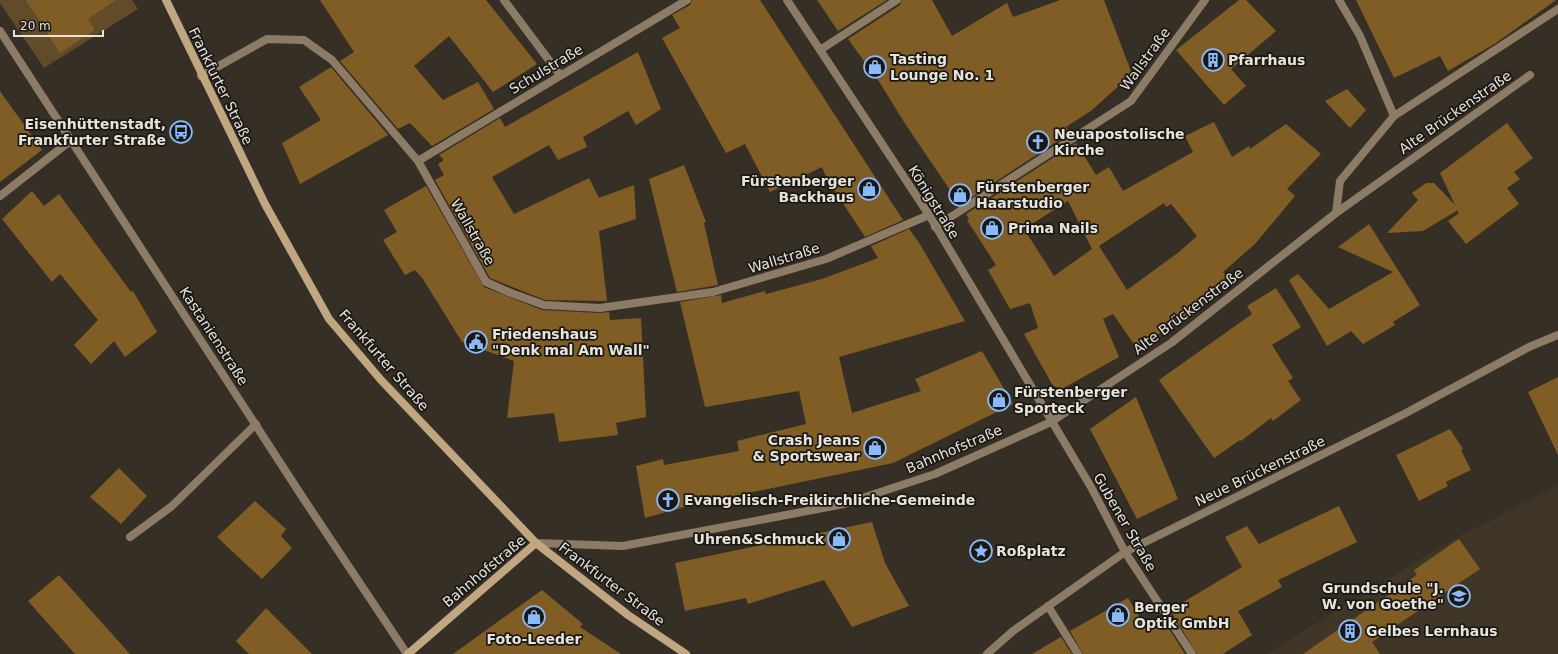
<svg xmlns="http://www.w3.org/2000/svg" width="1558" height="654" font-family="'DejaVu Sans',sans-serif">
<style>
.built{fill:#403627}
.green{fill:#624b29}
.building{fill:#805d25;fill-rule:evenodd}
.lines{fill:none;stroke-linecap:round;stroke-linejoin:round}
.lane{stroke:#8c7c65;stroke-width:8}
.street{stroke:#8c7c65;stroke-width:8}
.secondary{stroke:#c0a782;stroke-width:8}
.labels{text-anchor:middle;stroke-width:3.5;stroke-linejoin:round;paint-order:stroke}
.poi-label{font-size:14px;font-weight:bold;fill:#e7e3dd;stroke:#1b1814;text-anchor:start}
.street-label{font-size:14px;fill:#e7e3dd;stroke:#1b1814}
</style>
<rect width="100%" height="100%" fill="#362f26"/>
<path class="built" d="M 1558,485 L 1558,654 L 1266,654 L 1454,539 Z"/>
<path class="green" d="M 0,0 L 132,0 L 138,9 L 44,68 L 0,3 Z"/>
<path class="building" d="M 26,0 L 116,0 L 88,19 L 95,30 L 60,53 Z
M 320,0 L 486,0 L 537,64 L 493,92 L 449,36 L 414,66 L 443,100 L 478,82 L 494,109 L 432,146 L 410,123 L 398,129 L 340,61 L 354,52 Z
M 692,0 L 760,0 L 903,220 L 865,237 L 827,179 L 822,167 L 770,192 L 745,144 L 726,153 L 662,38 L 680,28 L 672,15 L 690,5 Z
M 817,0 L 887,0 L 838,31 Z
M 902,0 L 932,0 L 952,36 L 1007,3 L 1013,17 L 1060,0 L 1104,0 L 1132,74 L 1092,110 L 1066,127 L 1070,133 L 960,205 L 904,122 L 880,83 L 848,39 L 900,5 Z
M 1239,0 L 1246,0 L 1276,31 L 1231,69 L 1246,86 L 1224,105 L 1176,50 Z
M 1356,0 L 1556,0 L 1496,43 L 1448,71 L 1440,56 L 1394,78 Z
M 638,52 L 661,109 L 636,125 L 628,111 L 583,137 L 587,147 L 558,160 L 549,145 L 492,177 L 514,214 L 589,178 L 599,198 L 634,185 L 636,219 L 599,231 L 607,301 L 545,300 L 490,278 L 435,180 L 444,175 L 438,164 L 444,160 L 439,155 L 500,118 L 505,127 Z
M 331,67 L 388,135 L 300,184 L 282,143 L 321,120 L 299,87 Z
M 1347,89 L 1366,110 L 1350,128 L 1325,101 Z
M 0,91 L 42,150 L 0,182 Z
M 1214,122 L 1232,157 L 1249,146 L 1250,149 L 1286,124 L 1321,154 L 1287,189 L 1295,196 L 1255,244 L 1223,272 L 1227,277 L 1196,313 L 1136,347 L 1113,314 L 1103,319 L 1119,357 L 1062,389 L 1053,386 L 1024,334 L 1038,328 L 1030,303 L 1010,309 L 988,270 L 996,265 L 967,220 L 969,219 L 966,214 L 1076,143 L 1096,175 L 1109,167 L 1123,191 L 1193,152 L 1185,136 ZM 1068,201 L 1092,249 L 1054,276 L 1024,229 ZM 1164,203 L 1166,207 L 1171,204 L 1197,236 L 1179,252 L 1127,290 L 1099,246 Z
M 1507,123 L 1533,158 L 1514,172 L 1520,179 L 1507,188 L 1519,204 L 1466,244 L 1448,221 L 1458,214 L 1458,210 L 1423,231 L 1387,233 L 1418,200 L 1412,193 L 1426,183 L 1434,183 L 1455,205 L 1440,173 Z
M 684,165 L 706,222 L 704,223 L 718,285 L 677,292 L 649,179 Z
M 426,186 L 484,287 L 542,310 L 600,313 L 609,312 L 610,320 L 641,318 L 646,417 L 616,423 L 618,435 L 559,442 L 554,413 L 507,418 L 514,361 L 462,342 L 423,279 L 415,270 L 405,275 L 383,240 L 397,232 L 384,210 Z
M 32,191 L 44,206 L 59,194 L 131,292 L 133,291 L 157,332 L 125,357 L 114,341 L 91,364 L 74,345 L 98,320 L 60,274 L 52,282 L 2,219 Z
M 1369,224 L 1420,305 L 1393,322 L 1395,325 L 1363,344 L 1351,331 L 1327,346 L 1289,280 L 1298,274 L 1329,309 L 1393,272 L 1338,247 Z
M 909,229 L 918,241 L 965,321 L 839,357 L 852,413 L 921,391 L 915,379 L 982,351 L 1013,404 L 893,463 L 695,504 L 645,518 L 636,466 L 663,459 L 664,465 L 739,451 L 737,441 L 806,424 L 799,391 L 705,407 L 680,302 L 721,295 L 722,303 L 765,291 L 766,294 L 822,279 L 878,258 L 871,246 Z
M 1276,288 L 1301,327 L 1272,345 L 1293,378 L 1288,381 L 1301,400 L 1273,421 L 1271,418 L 1241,441 L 1240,440 L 1214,458 L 1159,380 L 1252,314 L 1247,306 Z
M 1558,377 L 1558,455 L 1528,392 Z
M 1136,397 L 1178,499 L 1137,519 L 1090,429 Z
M 1450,429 L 1463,449 L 1461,450 L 1471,470 L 1446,482 L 1448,486 L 1419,501 L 1396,455 Z
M 119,468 L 147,496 L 121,524 L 90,497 Z
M 255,501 L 286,529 L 281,536 L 292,548 L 262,579 L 217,537 Z
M 1339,506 L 1357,542 L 1278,580 L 1282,587 L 1238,611 L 1252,635 L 1223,654 L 1197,654 L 1170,610 L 1242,567 L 1225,537 L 1247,526 L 1259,544 Z
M 872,522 L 885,563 L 909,606 L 852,627 L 824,580 L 748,604 L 746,598 L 685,611 L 675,563 Z
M 1459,539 L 1480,569 L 1372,642 L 1380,654 L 1303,654 L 1417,575 L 1414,570 Z
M 59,575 L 130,654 L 75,654 L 28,601 Z
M 542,590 L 583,624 L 580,627 L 621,654 L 453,654 Z
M 1128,598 L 1145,626 L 1161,616 L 1185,654 L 1083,654 L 1070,631 Z
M 266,608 L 312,654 L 249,654 L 236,641 Z
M 1061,637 L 1072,654 L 1032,654 Z"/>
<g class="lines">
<path class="lane" d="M 820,50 L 897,0
M 0,196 L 70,141
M 130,537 L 172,506 L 256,424"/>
<path class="street" d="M 504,0 L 560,75
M 787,0 L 929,215 L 1091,487 L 1125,552 L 1192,654
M 1339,0 L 1360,36 L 1394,116
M 0,31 L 305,501 L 407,654
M 201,76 L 267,39 L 304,40 L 332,60 L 418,161 L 486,282 L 511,293 L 544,305 L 600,308 L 713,292 L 826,259 L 929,215
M 418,161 L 687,0
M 1336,213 L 1340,181 L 1394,116 L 1558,9
M 935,227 L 1131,101 L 1205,0
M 536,543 L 623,546 L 844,504 L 935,474 L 1051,422 L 1171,343 L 1336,213 L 1530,75
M 1048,606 L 1078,654
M 987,654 L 1013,631 L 1125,552 L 1404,414 L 1529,347 L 1558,335"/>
<path class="secondary" d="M 166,0 L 265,204 L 329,319 L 381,380 L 536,543 L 628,615 L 686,654
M 408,654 L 536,543"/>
</g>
<defs>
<g id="building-ring" transform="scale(1.15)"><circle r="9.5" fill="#1b1814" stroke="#89bafc" stroke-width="1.5"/><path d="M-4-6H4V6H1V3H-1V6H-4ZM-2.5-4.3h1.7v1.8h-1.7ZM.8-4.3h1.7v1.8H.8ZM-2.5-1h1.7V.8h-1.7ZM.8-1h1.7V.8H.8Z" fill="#89bafc"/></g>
<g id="shop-ring" transform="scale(1.15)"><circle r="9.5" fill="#1b1814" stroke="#89bafc" stroke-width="1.5"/><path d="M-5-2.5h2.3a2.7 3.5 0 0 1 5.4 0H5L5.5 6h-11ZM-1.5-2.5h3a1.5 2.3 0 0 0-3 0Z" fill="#89bafc"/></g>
<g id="bus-ring" transform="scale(1.15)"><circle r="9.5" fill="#1b1814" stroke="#89bafc" stroke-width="1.5"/><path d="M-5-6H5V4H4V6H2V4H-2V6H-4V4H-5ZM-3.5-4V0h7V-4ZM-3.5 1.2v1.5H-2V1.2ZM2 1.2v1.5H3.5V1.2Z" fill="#89bafc"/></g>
<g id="church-ring" transform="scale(1.15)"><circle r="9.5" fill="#1b1814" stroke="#89bafc" stroke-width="1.5"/><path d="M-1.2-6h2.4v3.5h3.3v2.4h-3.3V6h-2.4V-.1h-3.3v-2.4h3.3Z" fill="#89bafc"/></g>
<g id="civic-ring" transform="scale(1.15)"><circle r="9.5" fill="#1b1814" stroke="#89bafc" stroke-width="1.5"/><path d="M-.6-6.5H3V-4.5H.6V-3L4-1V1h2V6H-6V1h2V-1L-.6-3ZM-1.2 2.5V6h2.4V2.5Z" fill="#89bafc"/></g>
<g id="sight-ring" transform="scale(1.15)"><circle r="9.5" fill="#1b1814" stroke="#89bafc" stroke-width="1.5"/><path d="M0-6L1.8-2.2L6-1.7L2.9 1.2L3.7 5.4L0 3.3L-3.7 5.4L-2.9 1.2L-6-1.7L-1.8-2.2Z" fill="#89bafc"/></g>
<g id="school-ring" transform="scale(1.15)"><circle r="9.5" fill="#1b1814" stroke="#89bafc" stroke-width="1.5"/><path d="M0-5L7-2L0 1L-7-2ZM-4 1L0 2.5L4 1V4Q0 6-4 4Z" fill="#89bafc"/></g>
</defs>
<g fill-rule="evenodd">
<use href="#building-ring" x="1213" y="60"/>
<use href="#shop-ring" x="875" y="67"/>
<use href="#bus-ring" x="181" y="132"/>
<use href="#church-ring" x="1038" y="142"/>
<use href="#shop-ring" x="869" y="189"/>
<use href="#shop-ring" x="960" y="195"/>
<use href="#shop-ring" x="992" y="228"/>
<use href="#civic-ring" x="476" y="342"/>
<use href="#shop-ring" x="999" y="400"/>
<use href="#shop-ring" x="875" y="448"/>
<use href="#church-ring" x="668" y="500"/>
<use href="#shop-ring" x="839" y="539"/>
<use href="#sight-ring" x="981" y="551"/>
<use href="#school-ring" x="1459" y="596"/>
<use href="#shop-ring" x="1118" y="615"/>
<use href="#shop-ring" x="534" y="617"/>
<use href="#building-ring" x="1350" y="631"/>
</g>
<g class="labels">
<g class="poi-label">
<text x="890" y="64">Tasting<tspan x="890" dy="16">Lounge No. 1</tspan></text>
<text x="1228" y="65">Pfarrhaus</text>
<text x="166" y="129" text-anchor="end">Eisenhüttenstadt,<tspan x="166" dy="16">Frankfurter Straße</tspan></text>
<text x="1054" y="139">Neuapostolische<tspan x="1054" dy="16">Kirche</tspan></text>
<text x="854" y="186" text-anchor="end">Fürstenberger<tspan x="854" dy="16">Backhaus</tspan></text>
<text x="976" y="192">Fürstenberger<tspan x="976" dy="16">Haarstudio</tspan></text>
<text x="1008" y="233">Prima Nails</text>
<text x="492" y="339">Friedenshaus<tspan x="492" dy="16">"Denk mal Am Wall"</tspan></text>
<text x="1014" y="397">Fürstenberger<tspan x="1014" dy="16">Sporteck</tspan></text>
<text x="860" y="445" text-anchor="end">Crash Jeans<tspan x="860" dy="16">&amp; Sportswear</tspan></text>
<text x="684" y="505">Evangelisch-Freikirchliche-Gemeinde</text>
<text x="824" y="544" text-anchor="end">Uhren&amp;Schmuck</text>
<text x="996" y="556">Roßplatz</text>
<text x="1444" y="593" text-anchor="end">Grundschule "J.<tspan x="1444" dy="16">W. von Goethe"</tspan></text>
<text x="1134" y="612">Berger<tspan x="1134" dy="16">Optik GmbH</tspan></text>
<text x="1366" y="636">Gelbes Lernhaus</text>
<text x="534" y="644" text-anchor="middle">Foto-Leeder</text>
</g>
<g class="street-label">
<text transform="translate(1145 59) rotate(-54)" y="5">Wallstraße</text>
<text transform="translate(546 69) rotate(-31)" y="5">Schulstraße</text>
<text transform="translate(221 86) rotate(64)" y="5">Frankfurter Straße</text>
<text transform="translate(1455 112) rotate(-35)" y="5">Alte Brückenstraße</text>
<text transform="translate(934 202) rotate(58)" y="5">Königstraße</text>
<text transform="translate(473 232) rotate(60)" y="5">Wallstraße</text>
<text transform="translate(784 258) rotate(-17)" y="5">Wallstraße</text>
<text transform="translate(1188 311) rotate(-37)" y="5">Alte Brückenstraße</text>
<text transform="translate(214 336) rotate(57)" y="5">Kastanienstraße</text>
<text transform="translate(384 360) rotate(49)" y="5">Frankfurter Straße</text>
<text transform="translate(954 449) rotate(-23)" y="5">Bahnhofstraße</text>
<text transform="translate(1260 471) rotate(-26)" y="5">Neue Brückenstraße</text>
<text transform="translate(1125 522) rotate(60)" y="5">Gubener Straße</text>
<text transform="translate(484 571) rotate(-40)" y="5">Bahnhofstraße</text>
<text transform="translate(612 584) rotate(37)" y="5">Frankfurter Straße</text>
</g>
</g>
<path d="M14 30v6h89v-6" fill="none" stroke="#e7e3dd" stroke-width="2"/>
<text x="20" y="30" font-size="12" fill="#e7e3dd" stroke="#1b1814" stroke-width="3" paint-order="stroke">20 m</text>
</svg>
